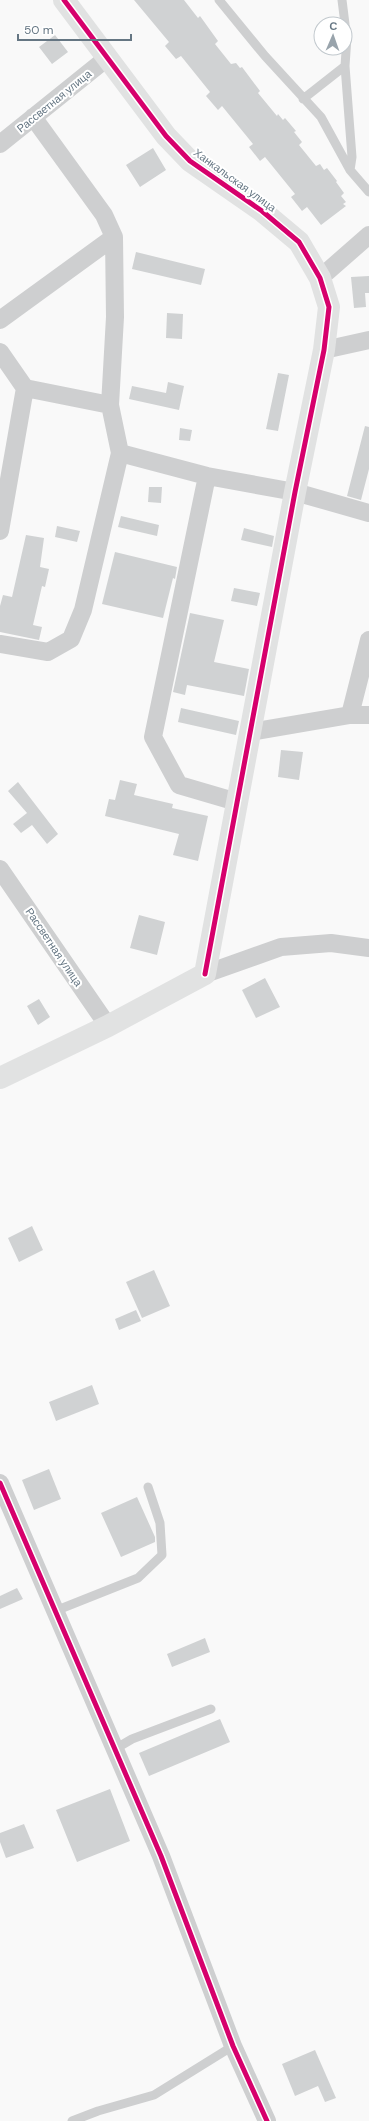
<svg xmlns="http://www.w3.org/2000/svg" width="369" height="2121" font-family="'DM Sans',sans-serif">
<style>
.building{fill:#d0d2d3}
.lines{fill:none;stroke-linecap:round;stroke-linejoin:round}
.lane{stroke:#cecfd0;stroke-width:9}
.street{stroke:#cecfd0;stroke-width:18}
.secondary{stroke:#e1e2e2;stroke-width:22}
.cycleway-casing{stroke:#fff;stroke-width:8}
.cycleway{stroke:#d6006c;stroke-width:5}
.labels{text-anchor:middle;stroke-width:4;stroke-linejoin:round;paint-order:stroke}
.street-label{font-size:11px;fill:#657683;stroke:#fff}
</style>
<rect width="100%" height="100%" fill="#f9f9f9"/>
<path class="building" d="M 134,0 L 184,0 L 198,18 L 200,16 L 218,41 L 215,44 L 231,64 L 236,63 L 240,68 L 242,67 L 260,91 L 258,93 L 277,116 L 278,114 L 283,120 L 285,118 L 296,131 L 294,132 L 302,142 L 299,145 L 316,166 L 320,164 L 324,170 L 327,168 L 337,181 L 336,182 L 344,193 L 341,196 L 346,202 L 343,204 L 346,206 L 321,225 L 307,207 L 302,211 L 291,197 L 295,194 L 265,157 L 260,161 L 249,147 L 253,144 L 222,106 L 218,110 L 206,96 L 210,92 L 181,56 L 176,59 L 165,46 L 169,42 Z
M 55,35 L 68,52 L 52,64 L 39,47 Z
M 153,148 L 166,170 L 140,187 L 126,165 Z
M 136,252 L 205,269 L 201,285 L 132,269 Z
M 369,276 L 369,293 L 365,293 L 366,307 L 354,308 L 351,277 Z
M 167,313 L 183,314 L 182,339 L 166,338 Z
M 278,373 L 289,375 L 278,431 L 266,429 Z
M 168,382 L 184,386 L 179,410 L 129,399 L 132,386 L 166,393 Z
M 365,426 L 369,427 L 369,469 L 361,500 L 347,496 Z
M 180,428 L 192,430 L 190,441 L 179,440 Z
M 149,487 L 162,487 L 161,503 L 148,502 Z
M 121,516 L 159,525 L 157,536 L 118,527 Z
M 57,526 L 80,531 L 77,542 L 55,537 Z
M 244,528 L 274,536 L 272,547 L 241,540 Z
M 26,535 L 44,538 L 40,567 L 49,569 L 45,587 L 42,586 L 33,625 L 42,627 L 39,640 L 0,632 L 0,606 L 3,595 L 12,597 Z
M 115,552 L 177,567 L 175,579 L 173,578 L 163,618 L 102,604 Z
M 234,588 L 260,593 L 257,606 L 231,601 Z
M 190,613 L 224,620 L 214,662 L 249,669 L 244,696 L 187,685 L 185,695 L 173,692 Z
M 181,708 L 239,721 L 236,735 L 178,722 Z
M 281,750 L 303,752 L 299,780 L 278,777 Z
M 120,780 L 137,784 L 134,795 L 173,804 L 172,808 L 208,816 L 198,861 L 173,855 L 179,834 L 105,816 L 109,799 L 115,800 Z
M 18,782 L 58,834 L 47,844 L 32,825 L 21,833 L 13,824 L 27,813 L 8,791 Z
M 139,915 L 165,922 L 157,955 L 130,948 Z
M 265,978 L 280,1007 L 256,1018 L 242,990 Z
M 39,999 L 50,1017 L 38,1025 L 27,1006 Z
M 32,1226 L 43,1250 L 19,1262 L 8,1238 Z
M 154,1270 L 170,1306 L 142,1318 L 126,1282 Z
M 136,1310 L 141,1321 L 119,1330 L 115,1319 Z
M 92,1385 L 99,1404 L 56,1421 L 49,1402 Z
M 49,1469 L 61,1499 L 34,1510 L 22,1480 Z
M 137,1497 L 155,1537 L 155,1542 L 121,1557 L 101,1513 Z
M 17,1588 L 23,1599 L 0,1609 L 0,1596 Z
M 205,1638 L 210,1652 L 172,1667 L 167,1654 Z
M 220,1719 L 230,1742 L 149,1776 L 139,1753 Z
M 110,1789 L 130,1841 L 77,1862 L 56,1810 Z
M 24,1824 L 34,1848 L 6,1858 L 0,1842 L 0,1833 Z
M 315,2050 L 336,2098 L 325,2102 L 318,2086 L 295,2096 L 282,2064 Z"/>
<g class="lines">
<path class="lane" d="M 219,0 L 265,56 L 321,117 L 350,170 L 369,192
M 342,0 L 345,24
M 345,25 L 347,37 L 345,66 L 352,157 L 350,170
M 303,99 L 345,66
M 55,1611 L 138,1578 L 162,1555 L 160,1523 L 148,1487
M 115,1749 L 132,1739 L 211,1709
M 72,2121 L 98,2111 L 154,2095 L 233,2046"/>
<path class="street" d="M 0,144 L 107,58
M 320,278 L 369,235
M 0,320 L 114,237
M 324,350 L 369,340
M 0,352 L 25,388 L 110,405
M 120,453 L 207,476 L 295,492 L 369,513
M 207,476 L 153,737 L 179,785 L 237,802
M 0,531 L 25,388
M 0,644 L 48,652 L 71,639 L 83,610 L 120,453 L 110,405 L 115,317 L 114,237 L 104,215 L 33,117
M 350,715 L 369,640
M 250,732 L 350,715 L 369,715
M 0,869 L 108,1026
M 205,974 L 281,947 L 331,943 L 369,948
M 0,1483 L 161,1856 L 233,2046 L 267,2121"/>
<path class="secondary" d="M 0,1078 L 108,1026 L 205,974 L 295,492 L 324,350 L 329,307 L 320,278 L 299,242 L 262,211 L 190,161 L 166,136 L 64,0"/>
<g class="cycleway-casing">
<path id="cycleway" d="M 64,0 L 166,136 L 190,161 L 262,211 L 299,242 L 320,278 L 329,307 L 324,350 L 295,492 L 205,974
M 0,1483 L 161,1856 L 233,2046 L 267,2121"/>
</g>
<use href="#cycleway" class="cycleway"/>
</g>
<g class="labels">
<g class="street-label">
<text transform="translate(54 101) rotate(-39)" y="4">Рассветная улица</text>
<text transform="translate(235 180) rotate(36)" y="4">Ханкальская улица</text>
<text transform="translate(54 947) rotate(56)" y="4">Рассветная улица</text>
</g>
</g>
<g transform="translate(333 36) rotate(2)"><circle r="19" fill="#ffffff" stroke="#c1c8cd"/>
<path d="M0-3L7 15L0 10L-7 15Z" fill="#99a4ac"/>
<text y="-6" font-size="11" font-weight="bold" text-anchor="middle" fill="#657683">С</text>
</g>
<path d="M18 34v6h113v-6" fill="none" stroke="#657683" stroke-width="2"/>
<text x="24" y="34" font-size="12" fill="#657683" stroke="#ffffff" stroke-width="3" paint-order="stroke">50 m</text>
</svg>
